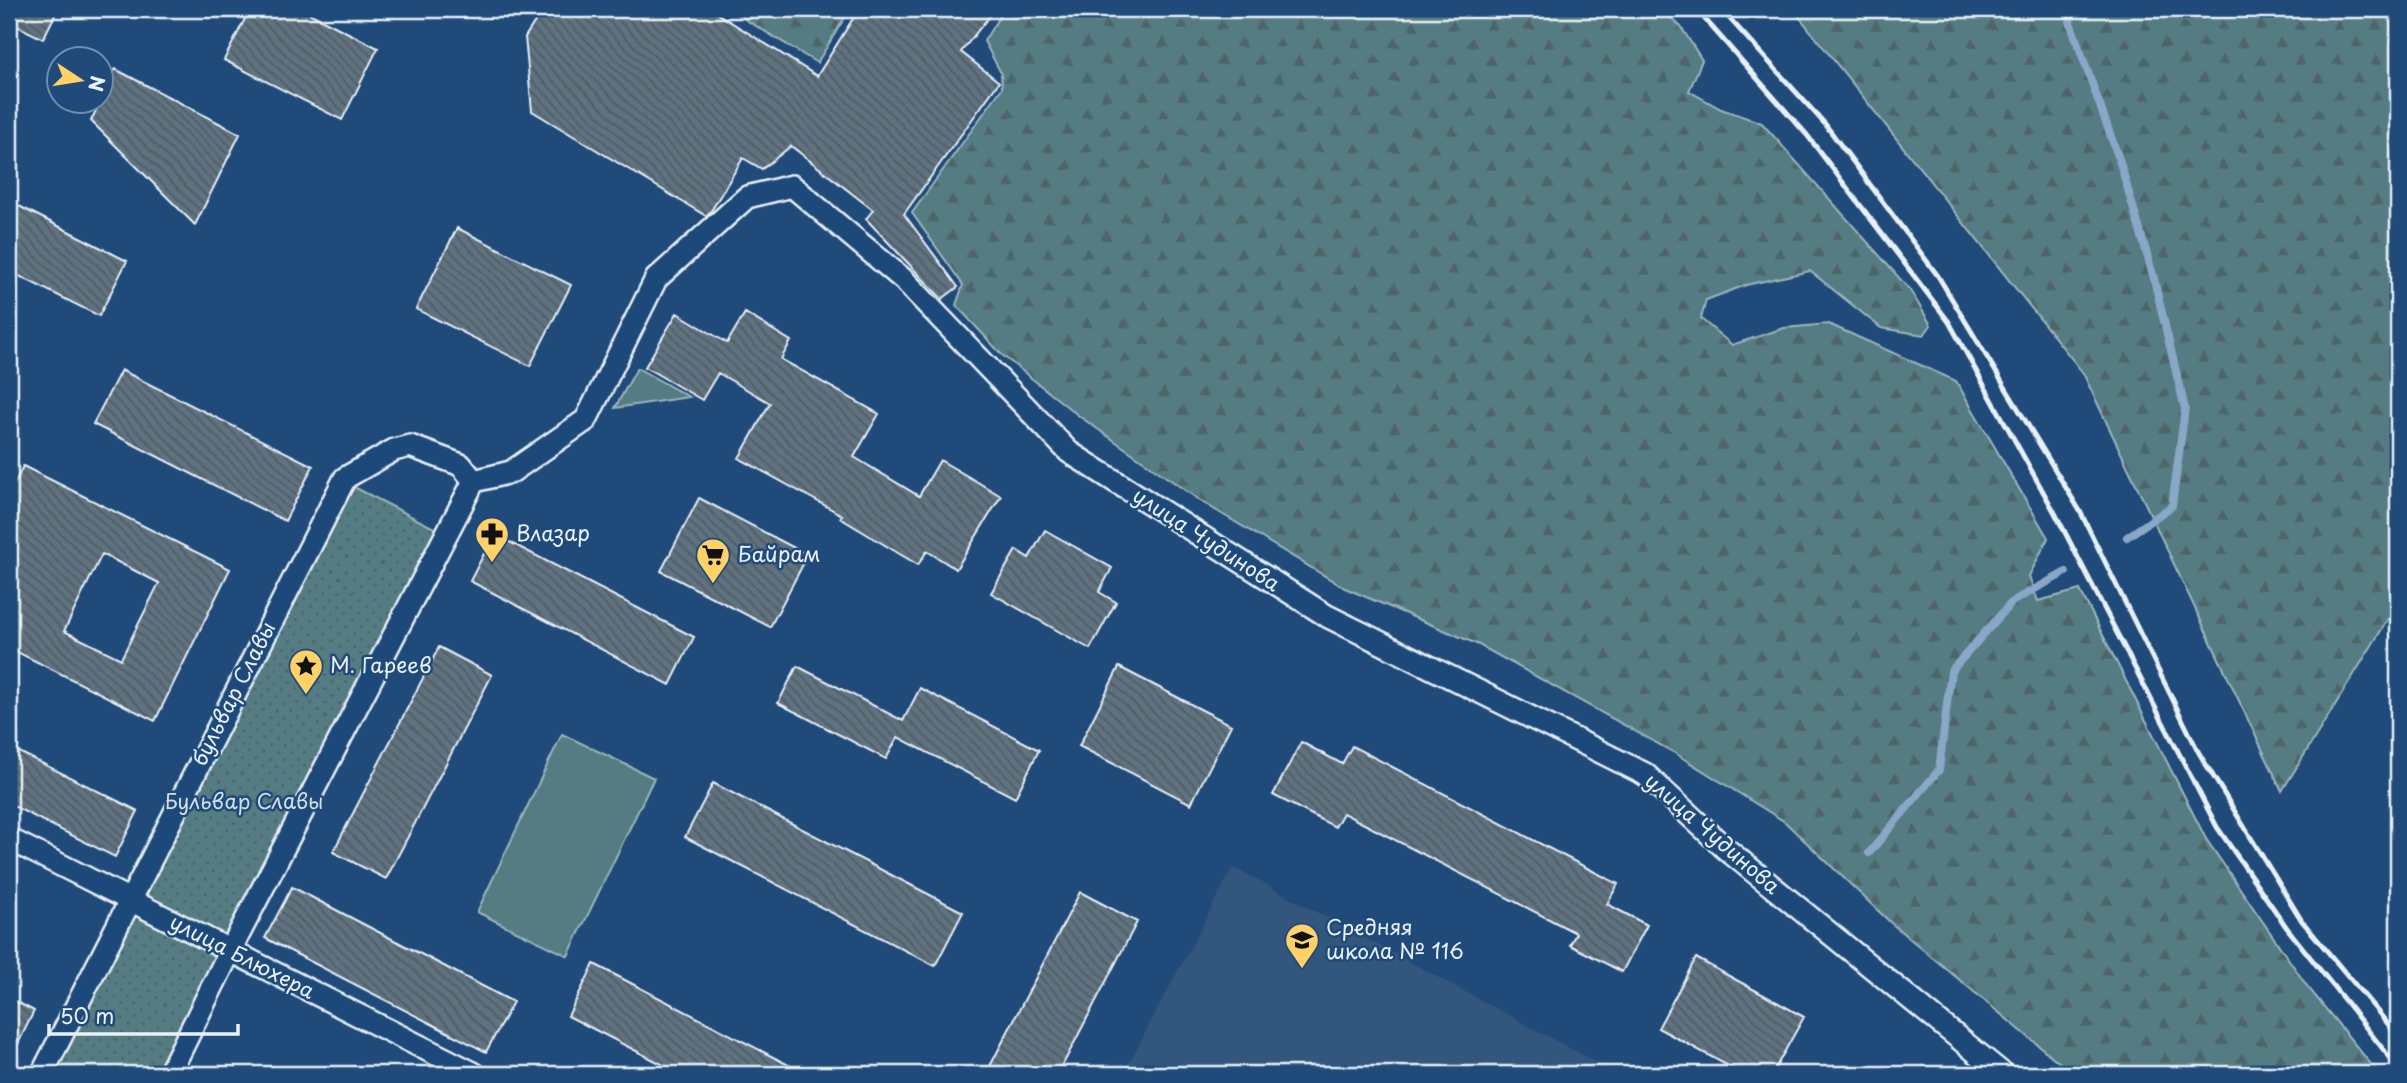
<svg xmlns="http://www.w3.org/2000/svg" width="2407" height="1083" font-family="'Playpen Sans',sans-serif">
<style>
.built{fill:#32567c}
.grass{fill:#557c82;stroke:#9eb6bd;stroke-width:2}
.forest{fill:url(#forest-firs);stroke:#9eb6bd;stroke-width:2}
.park{fill:url(#park-dots);stroke:#9eb6bd;stroke-width:2}
.lines{fill:none;stroke-linecap:round;stroke-linejoin:round}
.stream{stroke:#89a7c6;stroke-width:8}
.building{fill:url(#building-back-hatch);stroke:#e8f1f8;stroke-width:2;fill-rule:evenodd}
.minor-casing{stroke:#e8f1f8;stroke-width:26}
.minor{stroke:#1f4a7a;stroke-width:21}
.rail{stroke:#e8f1f8;stroke-width:5}
.labels{text-anchor:middle;stroke-width:5;stroke-linejoin:round;paint-order:stroke}
.poi-label{font-size:21px;fill:#e8f1f8;stroke:#1f4a7a;text-anchor:start}
.street-label{font-size:21px;fill:#e8f1f8;stroke:#1f4a7a}
.park-label{font-size:21px;fill:#d2dfe6;stroke:#1f4a7a}
</style>
<defs>
<pattern id="forest-firs" width="22" height="20" patternUnits="userSpaceOnUse" patternTransform="scale(1.75)"><rect width="22" height="20" fill="#557c82"/><path d="M5 1l3.5 6h-7zM16 11l3.5 6h-7z" fill="#4e6569"/></pattern>
<pattern id="park-dots" width="8" height="8" patternUnits="userSpaceOnUse" patternTransform="scale(1.75)"><rect width="8" height="8" fill="#557c82"/><path d="M2 2h.1M6 6h.1" fill="none" stroke="#4e6569" stroke-width="1.8" stroke-linecap="round"/></pattern>
<pattern id="building-back-hatch" width="6" height="6" patternUnits="userSpaceOnUse" patternTransform="scale(1.75)"><rect width="6" height="6" fill="#5e7280"/><path d="M-1 5l2 2M0 0l6 6M5-1l2 2" fill="none" stroke="#515b62"/></pattern>
</defs>
<rect width="100%" height="100%" fill="#1f4a7a"/>
<filter id="ink" filterUnits="userSpaceOnUse"><feTurbulence type="fractalNoise" baseFrequency=".0143" numOctaves="2"/><feDisplacementMap in="SourceGraphic" scale="14" xChannelSelector="R" yChannelSelector="G"/><feConvolveMatrix kernelMatrix="1 2 1 2 8 2 1 2 1" color-interpolation-filters="sRGB"/></filter>
<g filter="url(#ink)">
<path class="built" d="M 1233,867 L 1618,1074 L 1123,1074 Z"/>
<path class="grass" d="M 637,368 L 689,397 L 615,408 Z
M 562,734 L 654,778 L 568,956 L 477,912 Z"/>
<path class="forest" d="M 728,9 L 850,9 L 817,63 Z
M 1004,9 L 1662,9 L 1681,27 L 1702,60 L 1689,91 L 1721,109 L 1762,123 L 1910,290 L 1931,325 L 1924,335 L 1881,328 L 1810,271 L 1746,285 L 1706,300 L 1701,319 L 1732,345 L 1784,328 L 1829,324 L 1956,381 L 2048,538 L 2029,576 L 2038,601 L 2080,590 L 2206,839 L 2307,986 L 2379,1074 L 2073,1074 L 1891,923 L 1785,822 L 1673,752 L 1479,645 L 1345,588 L 1202,502 L 1079,416 L 1002,355 L 956,305 L 963,285 L 912,213 L 1002,88 L 1001,73 L 984,41 Z
M 1793,9 L 2398,9 L 2398,603 L 2282,791 L 2083,373 Z"/>
<path class="park" d="M 348,484 L 438,530 L 164,1074 L 50,1074 Z"/>
<g class="lines">
<path class="stream" d="M 2072,9 L 2070,22 L 2119,159 L 2153,275 L 2185,409 L 2172,506 L 2127,537
M 1869,853 L 1939,770 L 1951,671 L 2013,601 L 2066,572"/>
</g>
<path class="building" d="M 9,9 L 58,9 L 43,39 L 9,22 Z
M 250,9 L 301,9 L 378,48 L 342,120 L 224,60 Z
M 543,9 L 710,9 L 817,76 L 859,9 L 995,9 L 961,52 L 999,82 L 904,214 L 958,287 L 942,299 L 866,219 L 873,210 L 791,146 L 762,169 L 743,158 L 711,211 L 706,216 L 532,111 L 525,37 Z
M 115,69 L 240,134 L 195,225 L 91,121 Z
M 9,201 L 127,261 L 99,316 L 9,271 Z
M 457,228 L 571,285 L 530,366 L 416,309 Z
M 677,313 L 727,343 L 745,313 L 791,341 L 781,359 L 879,414 L 854,457 L 919,496 L 940,460 L 1001,496 L 956,569 L 927,551 L 918,565 L 840,518 L 842,515 L 739,458 L 770,403 L 718,373 L 702,400 L 645,367 Z
M 121,370 L 313,466 L 285,521 L 93,424 Z
M 23,466 L 230,569 L 155,721 L 9,648 L 9,495 ZM 102,554 L 159,583 L 121,659 L 64,631 Z
M 699,498 L 808,555 L 770,627 L 661,571 Z
M 1045,530 L 1112,568 L 1099,592 L 1116,602 L 1090,649 L 991,593 L 1016,550 L 1029,558 Z
M 494,534 L 694,637 L 670,685 L 470,581 Z
M 439,647 L 492,675 L 386,879 L 333,852 Z
M 797,666 L 903,721 L 920,688 L 1039,750 L 1015,798 L 898,737 L 886,759 L 778,703 Z
M 1119,667 L 1231,725 L 1191,804 L 1079,746 Z
M 1301,742 L 1342,764 L 1352,746 L 1618,884 L 1607,904 L 1647,925 L 1622,972 L 1570,945 L 1576,933 L 1343,813 L 1335,827 L 1273,795 Z
M 9,747 L 138,811 L 115,857 L 9,804 Z
M 713,783 L 963,912 L 935,966 L 685,837 Z
M 292,887 L 513,1002 L 486,1052 L 265,938 Z
M 1080,892 L 1137,922 L 1058,1074 L 986,1074 Z
M 1696,958 L 1804,1017 L 1772,1074 L 1743,1074 L 1658,1028 Z
M 594,964 L 806,1074 L 681,1074 L 568,1016 Z
M 9,998 L 34,1011 L 9,1062 Z"/>
<g class="lines">
<g class="minor-casing">
<path id="minor" d="M 474,481 L 511,472 L 586,420 L 656,279 L 747,197 L 792,186 L 904,280 L 1069,452 L 1327,616 L 1645,774 L 1726,849 L 2003,1074
M 9,839 L 475,1074
M 42,1074 L 345,478 L 394,450 L 410,446 L 461,465 L 474,481
M 169,1074 L 230,951 L 474,481"/>
</g>
<use href="#minor" class="minor"/>
<path class="rail" d="M 1696,9 L 1807,135 L 1949,322 L 2055,513 L 2217,827 L 2287,928 L 2398,1068
M 1721,9 L 1825,124 L 1938,276 L 2080,511 L 2199,753 L 2302,921 L 2398,1036"/>
</g>
</g>
<defs>
<g id="pharmacy-pin" transform="scale(1.75)"><path d="M0 17L-7.5 6A9.5 9.5 0 1 1 7.5 6Z" fill="#ffd166" stroke="#1f4a7a"/><path d="M-2-6h4v4h4v4h-4v4h-4v-4h-4v-4h4Z" fill="#111"/></g>
<g id="supermarket-pin" transform="scale(1.75)"><path d="M0 17L-7.5 6A9.5 9.5 0 1 1 7.5 6Z" fill="#ffd166" stroke="#1f4a7a"/><path d="M-6-5.5h2.5l.6 2H6L4.5 2H-2.5L-4.4-4H-6ZM-1.5 3.2a1.3 1.3 0 1 0 .1 0ZM3 3.2a1.3 1.3 0 1 0 .1 0Z" fill="#111"/></g>
<g id="sight-pin" transform="scale(1.75)"><path d="M0 17L-7.5 6A9.5 9.5 0 1 1 7.5 6Z" fill="#ffd166" stroke="#1f4a7a"/><path d="M0-6L1.8-2.2L6-1.7L2.9 1.2L3.7 5.4L0 3.3L-3.7 5.4L-2.9 1.2L-6-1.7L-1.8-2.2Z" fill="#111"/></g>
<g id="school-pin" transform="scale(1.75)"><path d="M0 17L-7.5 6A9.5 9.5 0 1 1 7.5 6Z" fill="#ffd166" stroke="#1f4a7a"/><path d="M0-5L7-2L0 1L-7-2ZM-4 1L0 2.5L4 1V4Q0 6-4 4Z" fill="#111"/></g>
</defs>
<g fill-rule="evenodd">
<use href="#pharmacy-pin" x="492" y="534"/>
<use href="#supermarket-pin" x="713" y="555"/>
<use href="#sight-pin" x="306" y="666"/>
<use href="#school-pin" x="1302" y="940"/>
</g>
<g class="labels">
<g class="poi-label">
<text x="516" y="541">Влазар</text>
<text x="738" y="562">Байрам</text>
<text x="330" y="673">М. Гареев</text>
<text x="1326" y="935">Средняя<tspan x="1326" dy="24">школа № 116</tspan></text>
</g>
<g class="street-label">
<text transform="translate(1206 540) rotate(33)" y="7">улица Чудинова</text>
<text transform="translate(234 694) rotate(-63)" y="7">бульвар Славы</text>
<text transform="translate(1712 834) rotate(41)" y="7">улица Чудинова</text>
<text transform="translate(242 957) rotate(27)" y="7">улица Блюхера</text>
</g>
<g class="park-label">
<text x="244" y="809">Бульвар Славы</text>
</g>
</g>
<rect width="2407" height="1083" fill="none" stroke="#1f4a7a" stroke-width="35"/>
<rect x="18" y="18" width="2372" height="1048" fill="none" stroke="#e8f1f8" stroke-width="2.5" filter="url(#ink)"/>
<g transform="translate(80 80) rotate(102)"><circle r="33" fill="#1f4a7a" stroke="#6f8dac" stroke-width="2"/>
<path d="M0-5L12 26L0 18L-12 26Z" fill="#ffd166"/>
<text y="-10" font-size="19" font-weight="bold" text-anchor="middle" fill="#e8f1f8">N</text>
</g>
<path d="M49 1024v10h189v-10" fill="none" stroke="#e8f1f8" stroke-width="3.5"/>
<text x="60" y="1024" font-size="21" fill="#e8f1f8" stroke="#1f4a7a" stroke-width="5" paint-order="stroke">50 m</text>
</svg>
